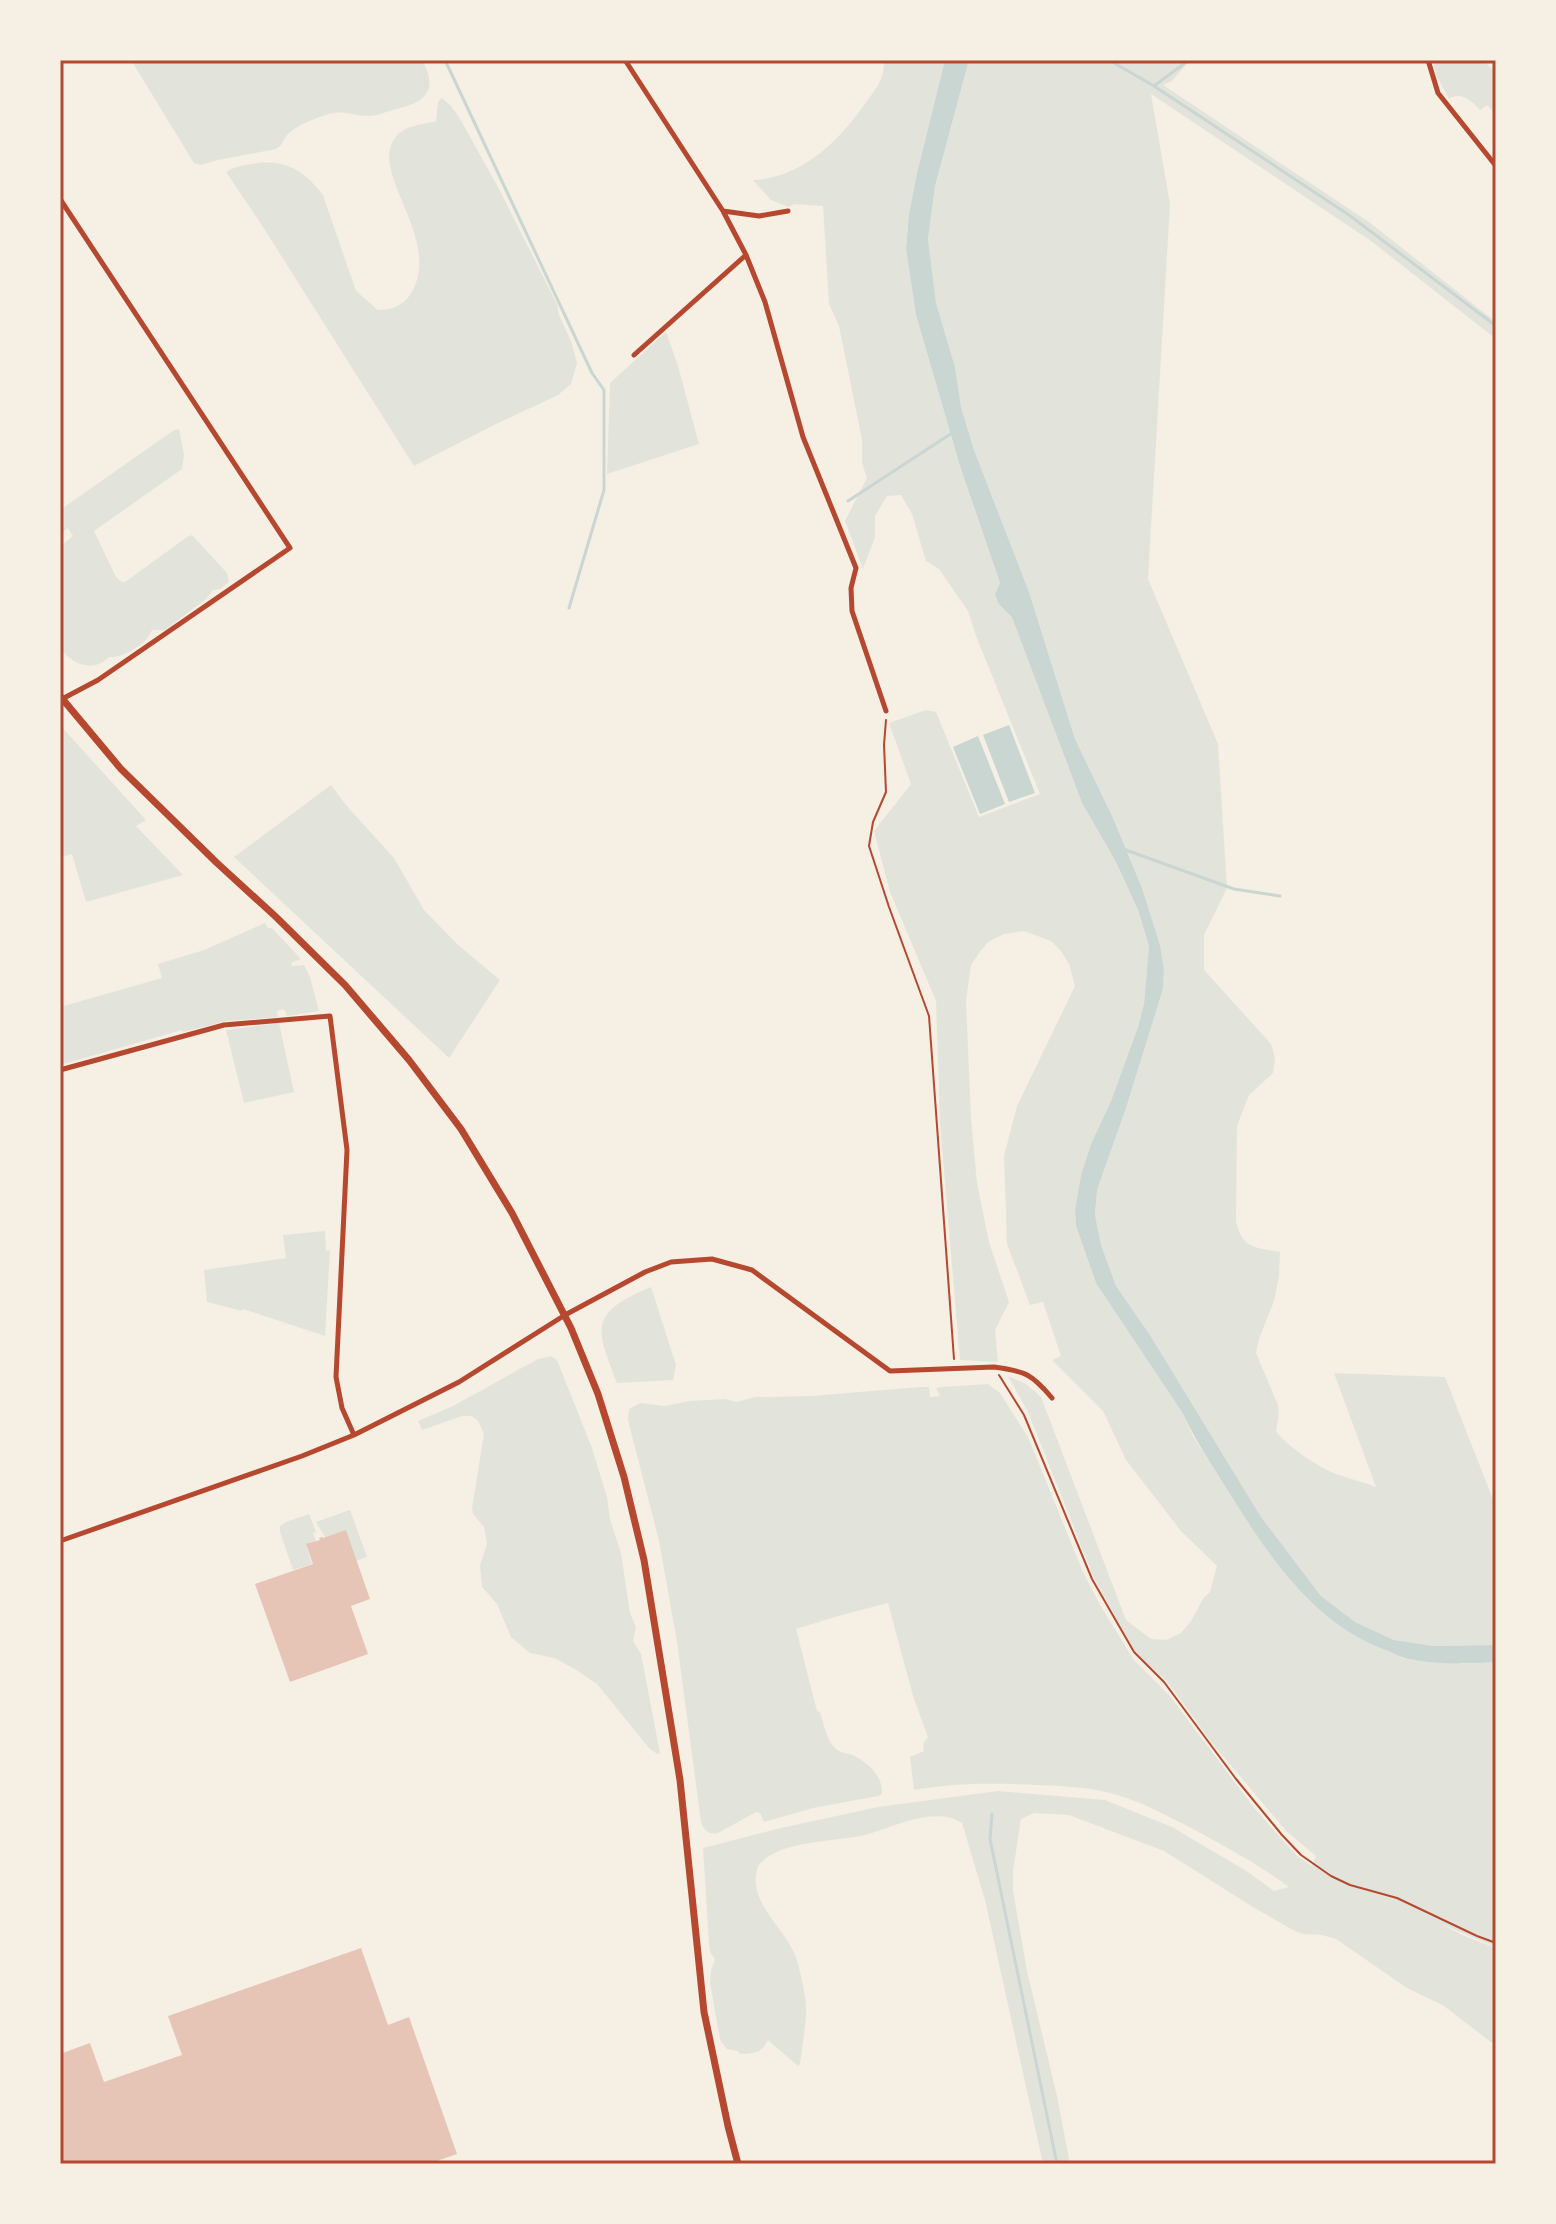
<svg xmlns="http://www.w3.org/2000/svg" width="1556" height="2224" font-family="'Nunito Sans',sans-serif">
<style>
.green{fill:#e2e4dc}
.water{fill:#c9d6d2}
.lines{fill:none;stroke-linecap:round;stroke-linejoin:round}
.stream{stroke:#c9d6d2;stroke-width:3}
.building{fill:#e6c5b7}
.path{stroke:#b5482f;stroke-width:2}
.minor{stroke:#b5482f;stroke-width:5}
.primary{stroke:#b5482f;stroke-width:7}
.neatline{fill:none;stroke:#b5482f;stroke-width:3}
</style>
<rect width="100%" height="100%" fill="#f6efe4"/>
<path class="green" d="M 131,60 L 422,60 C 440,92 424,103 393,110 C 386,112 376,116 369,116 C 352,116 343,109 326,115 C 313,119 297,125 287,135 C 282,141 283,145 276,149 L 218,160 L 200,165 L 194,163 Z
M 884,60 L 945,60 L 917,173 L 909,214 L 906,249 L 916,315 L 960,466 L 1000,583 L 995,594 L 998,603 L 1012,616 L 1082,803 L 1116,862 L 1138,910 L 1149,946 L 1144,1004 L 1138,1027 L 1111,1101 L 1091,1144 L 1081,1175 L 1075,1210 L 1076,1226 L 1096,1283 L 1182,1412 L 1193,1436 L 1247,1521 L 1292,1582 L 1314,1604 L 1338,1624 L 1403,1658 L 1463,1664 L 1496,1662 L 1496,1947 L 1441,1924 L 1462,1935 L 1496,1948 L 1496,2046 L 1444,2006 L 1407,1988 L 1336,1939 L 1322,1935 L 1303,1934 L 1293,1930 L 1253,1907 L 1164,1851 L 1069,1815 L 1034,1813 L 1021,1819 L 1013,1871 L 1013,1891 L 1027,1971 L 1057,2096 L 1070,2164 L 1043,2164 L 985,1900 L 962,1823 C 934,1805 892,1828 865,1835 C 834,1842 778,1840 758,1866 C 746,1904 787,1928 797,1960 C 801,1976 807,1998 806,2015 C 805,2031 802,2048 800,2064 L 798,2066 L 768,2040 C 762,2053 754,2054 740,2054 L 738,2051 L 727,2049 L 720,2040 L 710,1982 L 711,1971 L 715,1959 L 710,1952 L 709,1943 L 703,1848 L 781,1828 L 878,1807 L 998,1791 L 1105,1800 L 1172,1827 L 1248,1872 L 1274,1891 L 1289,1887 C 1258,1864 1223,1845 1189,1827 C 1164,1814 1138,1800 1110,1793 C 1087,1787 1061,1786 1037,1785 C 996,1783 955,1783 914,1790 L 910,1757 L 924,1751 L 923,1744 L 928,1737 L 913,1696 L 888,1603 L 838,1616 L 796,1629 L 817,1711 L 820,1712 C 824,1724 826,1739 835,1748 C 840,1753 846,1753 852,1755 C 868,1762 883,1776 882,1794 L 878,1796 L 813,1808 L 764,1822 L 760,1813 L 756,1812 L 718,1833 C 709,1835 704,1831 701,1822 L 677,1642 L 659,1541 L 628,1420 L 629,1409 L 640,1403 L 665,1406 L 689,1401 L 725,1399 L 737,1402 L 755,1397 L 811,1396 L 920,1387 L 929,1387 L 930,1397 L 940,1396 L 936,1388 L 940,1387 L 988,1384 L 1000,1393 L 1028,1437 L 1083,1572 L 1100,1605 L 1134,1660 L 1169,1695 L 1255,1809 L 1297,1856 L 1312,1866 L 1316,1856 L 1287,1832 L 1212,1743 L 1167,1681 L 1146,1663 L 1134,1650 L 1094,1578 L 1028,1412 L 1008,1376 L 1026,1384 L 1041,1397 L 1126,1620 L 1151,1639 L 1166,1640 L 1181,1633 L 1191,1621 L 1204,1597 L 1210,1592 L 1217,1566 L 1181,1531 L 1126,1460 L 1103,1411 L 1052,1360 L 1061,1356 L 1043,1302 L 1030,1305 L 1007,1244 L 1004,1156 L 1017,1106 L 1075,986 L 1069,964 L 1061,951 L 1051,941 L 1024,931 L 1004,934 L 988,942 L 979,953 L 971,965 L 966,1001 L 971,1118 L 977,1183 L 989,1242 L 1009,1302 L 995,1330 L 998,1362 L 960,1360 L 940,1123 L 936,1001 L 890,892 L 874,831 L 911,784 L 889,723 L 926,710 L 936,712 L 979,817 L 1040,794 L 976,636 L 968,611 L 939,569 L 926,561 L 912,514 L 901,495 L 887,496 L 875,516 L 875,537 L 863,569 L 845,521 L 867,478 L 862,463 L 862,440 L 839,326 L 829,304 L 823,206 L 794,204 L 789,207 L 771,200 L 753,180 C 801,178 838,142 864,105 C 875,90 885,79 884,60 Z
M 969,60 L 1190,60 L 1172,81 L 1163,85 L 1369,222 L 1496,322 L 1496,339 L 1371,241 L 1151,94 L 1170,204 L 1148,579 L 1218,744 L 1227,888 L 1204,935 L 1204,970 L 1271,1044 L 1275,1058 L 1273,1073 L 1249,1095 L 1237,1126 L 1236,1221 C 1242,1249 1255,1247 1280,1252 L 1279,1277 L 1274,1301 L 1259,1339 L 1256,1353 L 1278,1405 L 1279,1413 L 1276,1431 C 1285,1445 1322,1470 1339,1475 C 1351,1479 1363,1482 1376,1487 L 1334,1373 L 1445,1377 L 1496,1507 L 1496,1645 L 1434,1646 L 1394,1640 L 1355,1622 L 1321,1596 L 1261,1517 L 1150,1335 L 1116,1286 L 1101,1245 L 1095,1215 L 1097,1190 L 1126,1108 L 1163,989 L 1164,970 L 1160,945 L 1142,888 L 1113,818 L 1075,739 L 1029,592 L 974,450 L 961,407 L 955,367 L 936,303 L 928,239 L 935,186 Z
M 1433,60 L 1483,60 L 1496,73 L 1496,115 L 1487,105 L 1480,110 C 1472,101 1461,91 1449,99 L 1437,77 Z
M 442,98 L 451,106 L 459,117 L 498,187 L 557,304 L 559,315 L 571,341 L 577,363 L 571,384 L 558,395 L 496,424 L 414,466 L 263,227 L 226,172 C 235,166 245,165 257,163 C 288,160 304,171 323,195 L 356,291 L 378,310 C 391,310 402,306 410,295 C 444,242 372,177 393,141 C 402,125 421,125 436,121 L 438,102 Z
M 666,332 L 678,366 L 699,444 L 607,474 L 610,383 Z
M 179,429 L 184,455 L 182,469 L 94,531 L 116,577 L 122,582 L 125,582 L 187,537 L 192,535 L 227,573 L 229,582 L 220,589 L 213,590 L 206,599 L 165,630 L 152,630 C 147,644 124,658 109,657 C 93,673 73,665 60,648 L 60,546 L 73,536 L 68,528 L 60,534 L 60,510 L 174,430 Z
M 60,725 L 146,820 L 136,826 L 183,875 L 86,902 L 72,854 L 60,858 Z
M 331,785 L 346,805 L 394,858 L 424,910 L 457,944 L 500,980 L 449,1058 L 234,857 Z
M 265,923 L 268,928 L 272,928 L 301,959 L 291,963 L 292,966 L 304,965 L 310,977 L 319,1011 L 287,1016 L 284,1009 L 277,1011 L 278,1017 L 227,1021 L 183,1032 L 182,1030 L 60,1065 L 60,1007 L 162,978 L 158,964 L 204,950 Z
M 279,1023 L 294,1092 L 244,1103 L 226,1030 Z
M 325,1231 L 326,1251 L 330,1250 L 325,1336 L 243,1309 L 242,1311 L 207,1302 L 204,1270 L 286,1258 L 283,1235 Z
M 651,1287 L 676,1365 L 673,1380 L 617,1383 C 595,1327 589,1313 651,1287 Z
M 551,1356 L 557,1360 L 592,1448 L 607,1497 L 610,1519 L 621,1553 L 630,1613 L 636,1627 L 633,1641 L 641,1654 L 660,1753 L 657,1754 L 649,1748 L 597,1684 L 575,1669 L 554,1658 L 530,1653 L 511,1637 L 497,1604 L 482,1587 L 480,1565 L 487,1544 L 484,1527 L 473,1514 L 472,1508 L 484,1434 L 478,1421 L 472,1416 L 462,1416 L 422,1430 L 418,1421 L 453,1406 L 538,1359 Z
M 350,1510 L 367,1557 L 356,1561 L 325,1537 L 316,1522 Z
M 309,1514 L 316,1532 L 313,1533 L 316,1541 L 306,1545 L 312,1564 L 293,1570 L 280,1532 L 280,1526 L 286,1522 Z"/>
<path class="water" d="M 945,60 L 969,60 L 935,186 L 928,239 L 936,303 L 955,367 L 961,407 L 974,450 L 1029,592 L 1075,739 L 1113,818 L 1142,888 L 1160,945 L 1164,970 L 1163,989 L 1126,1108 L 1097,1190 L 1095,1215 L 1101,1245 L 1116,1286 L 1150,1335 L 1261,1517 L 1321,1596 L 1355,1622 L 1394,1640 L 1434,1646 L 1496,1645 L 1496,1662 C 1466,1664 1434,1665 1405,1658 C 1397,1656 1390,1651 1383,1649 C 1311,1621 1267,1553 1228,1491 C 1212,1465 1195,1440 1182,1412 L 1096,1283 L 1076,1226 L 1075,1210 L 1081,1175 L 1091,1144 L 1111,1101 L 1138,1027 L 1144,1004 L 1149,946 L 1138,910 L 1116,862 L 1082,803 L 1012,617 L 998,603 L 995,594 L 1000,583 L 960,466 L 916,315 L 906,249 L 909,214 L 917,173 Z
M 1009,725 L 1035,793 L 1009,802 L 983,735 Z
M 978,736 L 1005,804 L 980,814 L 953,747 Z"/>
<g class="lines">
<path class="stream" d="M 445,60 L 592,373 L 604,390 L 604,490 L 569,608
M 1109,60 L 1154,86 L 1349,215 L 1496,326
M 1154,86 L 1189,60
M 848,501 L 952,433
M 1123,849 L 1234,889 L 1280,896
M 992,1814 L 990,1839 L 1057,2164"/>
</g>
<path class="building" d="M 346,1530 L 370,1599 L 351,1606 L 368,1654 L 290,1682 L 255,1584 L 313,1564 L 306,1544 L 320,1540 L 319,1538 L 323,1537 L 323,1538 Z
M 361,1948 L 388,2025 L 409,2017 L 457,2154 L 428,2164 L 60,2164 L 60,2054 L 90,2043 L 104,2082 L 182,2055 L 168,2016 Z"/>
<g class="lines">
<path class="path" d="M 886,720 L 884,745 L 886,792 L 873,822 L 869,846 L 889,907 L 929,1016 L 954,1359
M 999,1375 L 1024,1415 L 1092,1579 L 1134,1652 L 1164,1682 L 1236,1779 L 1282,1835 L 1301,1855 L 1331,1876 L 1350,1885 L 1397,1898 L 1477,1936 L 1496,1943"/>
<path class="minor" d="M 625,60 L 723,211 L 746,255 L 765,302 L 803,437 L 856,568 L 851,588 L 852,611 L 886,711
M 1428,60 L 1438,93 L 1496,166
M 60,199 L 290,548 L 98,680 L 62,699
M 723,211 L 759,216 L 788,211
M 634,355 L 746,255
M 60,1070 L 224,1025 L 330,1016 L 347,1150 L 336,1377 L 342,1408 L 354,1435
M 60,1541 L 302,1456 L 354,1435 L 459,1382 L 565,1315 L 645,1272 L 671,1262 L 712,1259 L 752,1270 L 890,1371 L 994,1367 C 1025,1371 1032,1374 1052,1398"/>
<path class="primary" d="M 60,696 L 121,769 L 217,863 L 275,916 L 345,985 L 409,1060 L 461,1129 L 512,1213 L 571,1328 L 598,1394 L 624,1477 L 644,1560 L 680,1780 L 704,2012 L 728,2126 L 738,2164"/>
</g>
<rect width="1556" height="2224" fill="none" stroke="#f6efe4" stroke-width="124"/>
<rect x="62" y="62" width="1432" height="2100" class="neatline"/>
</svg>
